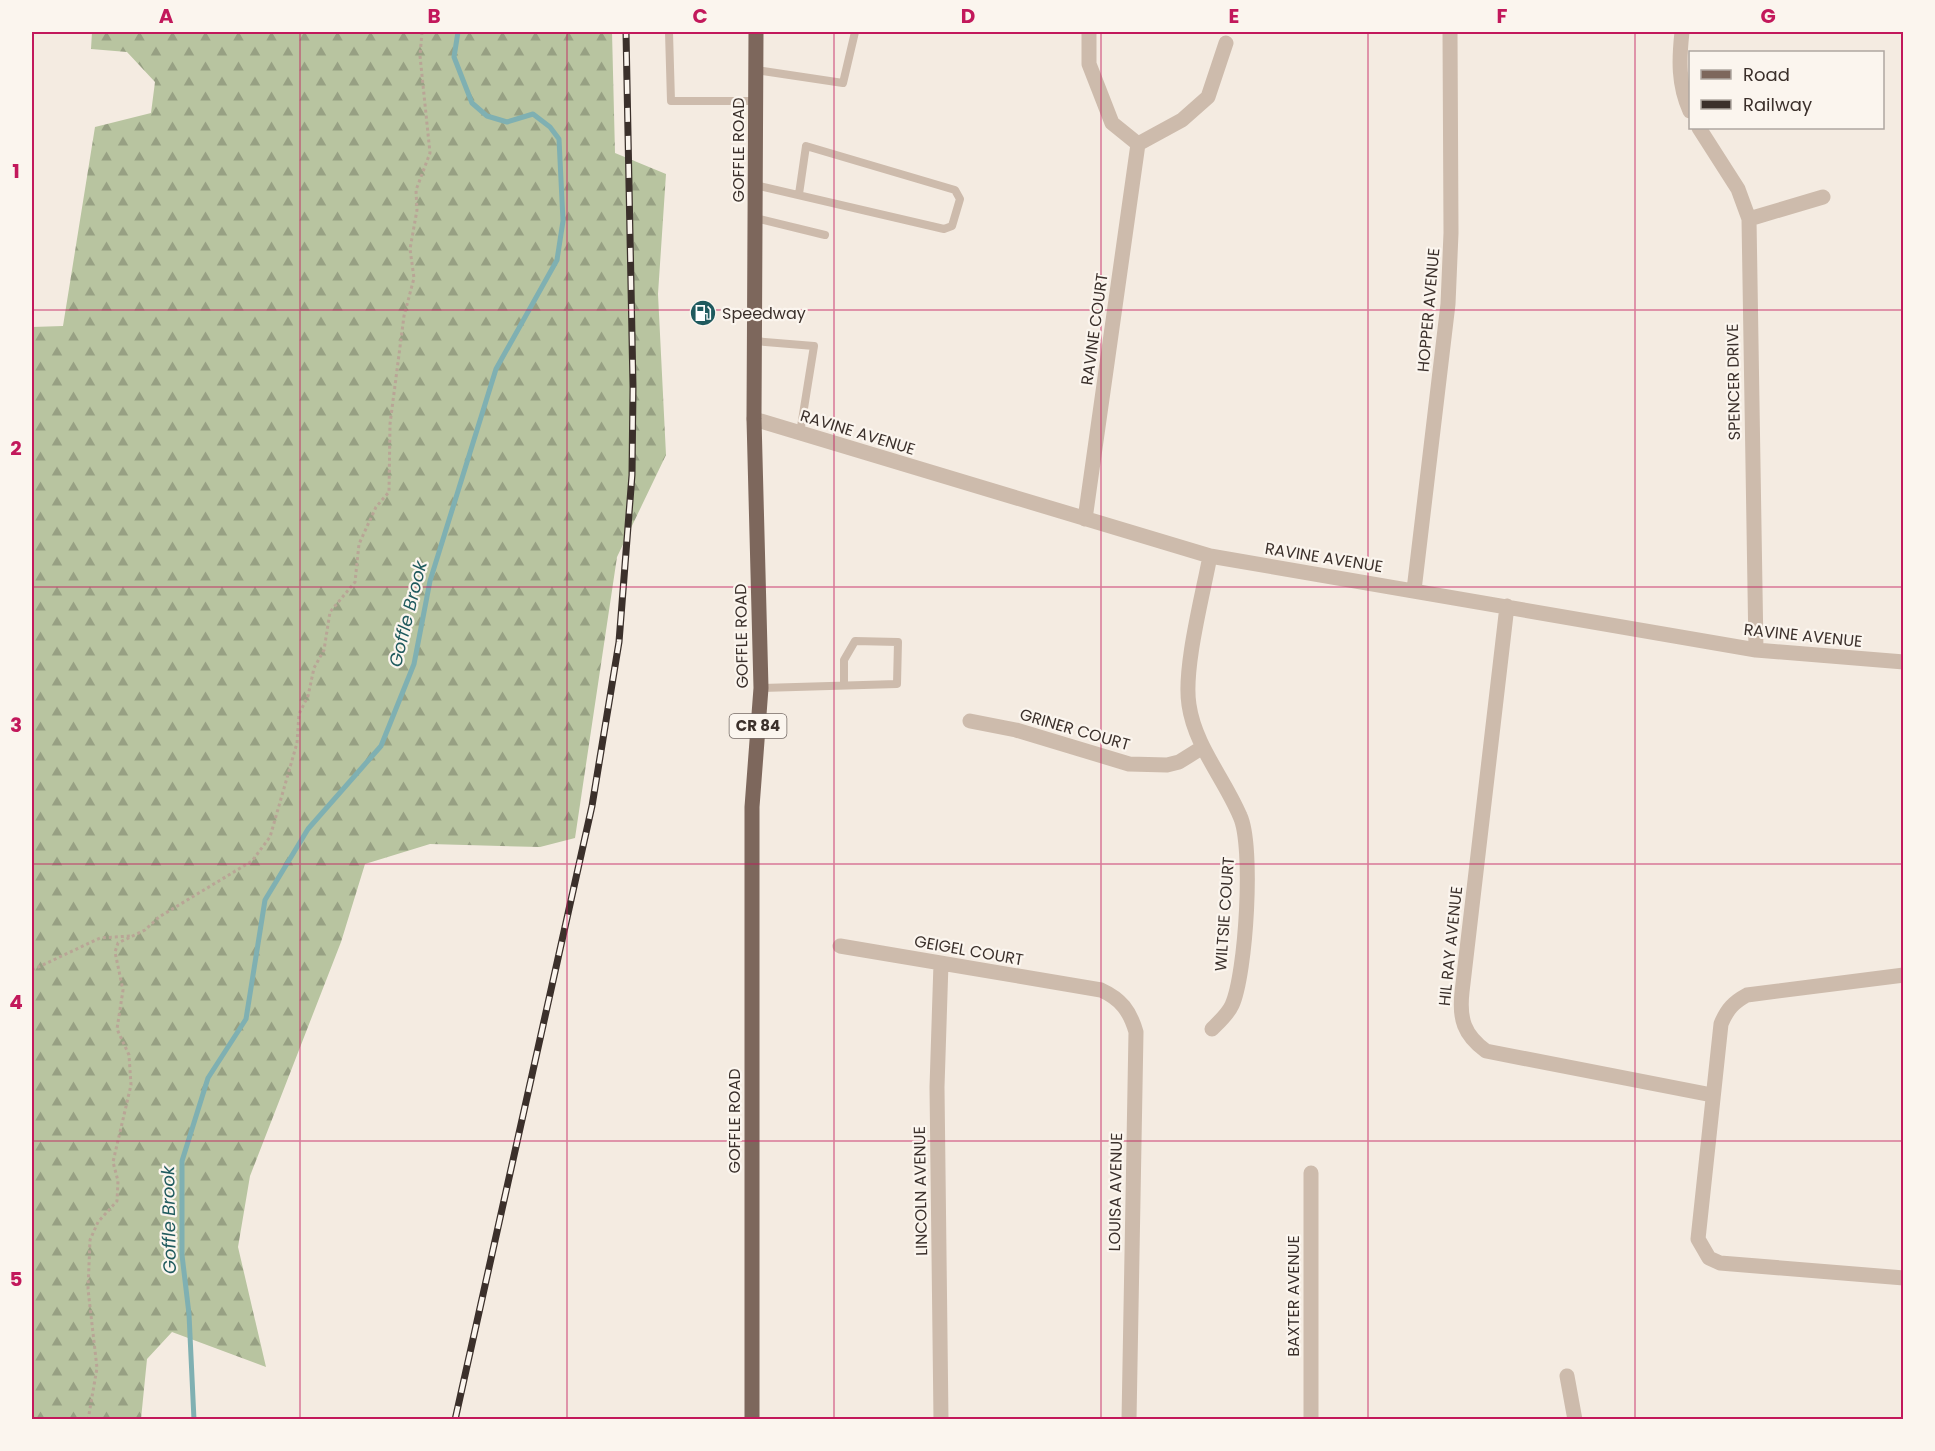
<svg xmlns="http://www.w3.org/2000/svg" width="1935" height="1451" font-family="Poppins,sans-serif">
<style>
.forest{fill:url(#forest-firs)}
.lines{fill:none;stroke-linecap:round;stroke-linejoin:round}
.stream{stroke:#7fb0b2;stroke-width:5}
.path{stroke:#b9a596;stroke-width:3;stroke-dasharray:3 3;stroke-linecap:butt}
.service{stroke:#cdbbac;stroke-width:8}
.minor{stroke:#cdbbac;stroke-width:15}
.primary{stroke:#7d675c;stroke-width:15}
.rail-casing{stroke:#3b302b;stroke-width:7}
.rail{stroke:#fbf5ee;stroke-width:4.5;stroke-dasharray:14;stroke-linecap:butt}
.grid{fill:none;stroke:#c2185b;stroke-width:1.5;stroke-opacity:0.55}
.labels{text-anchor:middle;stroke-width:4.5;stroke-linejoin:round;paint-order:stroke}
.shield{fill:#fbf5ee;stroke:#756b66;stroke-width:1.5}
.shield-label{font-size:15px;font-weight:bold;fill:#3b302b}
.street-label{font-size:16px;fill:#3b302b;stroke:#fbf5ee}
.poi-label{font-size:16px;fill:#3b302b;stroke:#fbf5ee;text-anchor:start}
.water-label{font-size:18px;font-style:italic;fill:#1f5a5e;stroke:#fbf5ee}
.neatline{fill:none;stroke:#c2185b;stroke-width:2}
.grid-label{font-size:20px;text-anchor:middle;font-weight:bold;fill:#c2185b}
</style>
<defs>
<pattern id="forest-firs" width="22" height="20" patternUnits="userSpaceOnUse" patternTransform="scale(1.5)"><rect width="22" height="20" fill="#b8c4a0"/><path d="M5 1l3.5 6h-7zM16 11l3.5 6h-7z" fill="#97a083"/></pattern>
</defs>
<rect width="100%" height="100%" fill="#f4ebe1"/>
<path class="forest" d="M 92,32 L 612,32 L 615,153 L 666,174 L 658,294 L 666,455 L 617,557 L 575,838 L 540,847 L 430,844 L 365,864 L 341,942 L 250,1176 L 238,1247 L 266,1367 L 172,1332 L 147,1359 L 141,1419 L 32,1420 L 32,327 L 63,326 L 95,127 L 151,113 L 155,82 L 127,52 L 91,49 Z"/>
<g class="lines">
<path class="stream" d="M 194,1420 L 189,1314 L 182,1255 L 182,1161 L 208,1078 L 246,1019 L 265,900 L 308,829 L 381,746 L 414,664 L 430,581 L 496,369 L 557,260 L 563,221 L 559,139 L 550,127 L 533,114 L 507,122 L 487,116 L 472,103 L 454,57 L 458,32"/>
<path class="path" d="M 32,970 L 100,938 L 130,936
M 88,1420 L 97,1368 L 88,1289 L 90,1240 L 98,1222 L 117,1201 L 118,1181 L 113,1162 L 131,1085 L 129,1055 L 117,1029 L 123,990 L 115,952 L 118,943 L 145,930 L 159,917 L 252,861 L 270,837 L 297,743 L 299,714 L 308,696 L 314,668 L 324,650 L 330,612 L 355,582 L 359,544 L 376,507 L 389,492 L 390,424 L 404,316 L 414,278 L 410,249 L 417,210 L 416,190 L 430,153 L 420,56 L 422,32"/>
<path class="service" d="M 669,32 L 671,101 L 756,101
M 756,70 L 843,83 L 855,32
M 755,185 L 944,229 L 952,226 L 960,199 L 955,190 L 806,146 L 799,194
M 755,218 L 825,235
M 754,341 L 814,346 L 800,433
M 761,688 L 897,684 L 898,642 L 855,641 L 844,660 L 844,685"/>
<path class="minor" d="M 1089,32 L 1089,64 L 1112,123 L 1138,144
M 1682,32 C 1679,59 1678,85 1690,111
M 1699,128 L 1738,189 L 1749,219 L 1756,650
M 1138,144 L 1182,120 L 1208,97 L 1226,43
M 1749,219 L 1823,197
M 754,419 L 1210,556 L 1756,650 L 1904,662
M 1085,519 L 1138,144
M 1210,556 C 1203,594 1183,669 1189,705 C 1195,746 1224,778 1240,816 C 1254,846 1246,974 1232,1005 C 1228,1014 1219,1022 1212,1029
M 1414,590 L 1448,304 L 1451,233 L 1450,32
M 1507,606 L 1462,992 C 1459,1019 1464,1035 1486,1051 L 1712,1095
M 970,721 L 1016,730 L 1129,764 L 1167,765 L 1179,762 L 1203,747
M 840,946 L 1101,990 C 1121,999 1130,1011 1136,1032 L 1129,1420
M 941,963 L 937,1087 L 941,1420
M 1904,975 L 1747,995 C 1734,1002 1727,1009 1721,1024 L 1698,1239 L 1709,1258 L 1720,1263 L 1904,1278
M 1567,1376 L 1575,1420
M 1311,1420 L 1311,1173"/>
<path class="primary" d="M 752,1420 L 752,807 L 761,688 L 754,419 L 756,32"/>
<g class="rail-casing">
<path id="rail" d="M 455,1420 L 592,806 L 619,642 L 632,475 L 633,387 L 626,32"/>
</g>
<use href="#rail" class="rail"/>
</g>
<path class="grid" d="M 300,32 L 300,1420M 567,32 L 567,1420M 834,32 L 834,1420M 1101,32 L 1101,1420M 1368,32 L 1368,1420M 1635,32 L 1635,1420M 32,310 L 1904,310M 32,587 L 1904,587M 32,864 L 1904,864M 32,1141 L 1904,1141"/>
<defs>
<g id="fuel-disc" transform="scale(1.35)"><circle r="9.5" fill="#1f5a5e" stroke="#fbf5ee"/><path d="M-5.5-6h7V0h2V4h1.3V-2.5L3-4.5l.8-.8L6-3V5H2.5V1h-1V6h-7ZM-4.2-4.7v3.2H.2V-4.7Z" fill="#fff"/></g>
</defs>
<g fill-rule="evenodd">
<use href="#fuel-disc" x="703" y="313"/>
</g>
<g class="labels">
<rect class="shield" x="729.5" y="714" width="57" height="24" rx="4.5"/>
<g class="shield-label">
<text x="758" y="731">CR 84</text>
</g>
<g class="street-label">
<text transform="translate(738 150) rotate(-90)" y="6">GOFFLE ROAD</text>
<text transform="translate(1428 310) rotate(-85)" y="6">HOPPER AVENUE</text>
<text transform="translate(1094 329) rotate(-82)" y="6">RAVINE COURT</text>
<text transform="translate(1733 382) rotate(-91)" y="6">SPENCER DRIVE</text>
<text transform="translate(858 432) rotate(17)" y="6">RAVINE AVENUE</text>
<text transform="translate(1324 557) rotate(9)" y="6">RAVINE AVENUE</text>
<text transform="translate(1803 635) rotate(6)" y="6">RAVINE AVENUE</text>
<text transform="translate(741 636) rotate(-91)" y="6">GOFFLE ROAD</text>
<text transform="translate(1075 729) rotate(16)" y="6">GRINER COURT</text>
<text transform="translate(1224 914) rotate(-86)" y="6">WILTSIE COURT</text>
<text transform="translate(1450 946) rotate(-84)" y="6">HIL RAY AVENUE</text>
<text transform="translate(969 950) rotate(10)" y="6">GEIGEL COURT</text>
<text transform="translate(734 1121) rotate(-90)" y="6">GOFFLE ROAD</text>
<text transform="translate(920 1191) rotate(-91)" y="6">LINCOLN AVENUE</text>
<text transform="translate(1115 1192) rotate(-89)" y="6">LOUISA AVENUE</text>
<text transform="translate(1293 1296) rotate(-90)" y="6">BAXTER AVENUE</text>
</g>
<g class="poi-label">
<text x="722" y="319">Speedway</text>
</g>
<g class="water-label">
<text transform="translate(408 614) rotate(-76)" y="6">Goffle Brook</text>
<text transform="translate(169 1220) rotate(-91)" y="6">Goffle Brook</text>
</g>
</g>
<rect width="1935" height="1451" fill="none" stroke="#fbf5ee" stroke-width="66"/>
<rect x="1689" y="51" width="195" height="78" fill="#fbf5ee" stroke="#aea6a0" stroke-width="1.5"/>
<rect x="1701" y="70" width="30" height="9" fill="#7d675c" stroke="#aea6a0" stroke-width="1.5"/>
<text x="1743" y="81" font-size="18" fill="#3b302b">Road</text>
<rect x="1701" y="100" width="30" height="9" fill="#3b302b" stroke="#aea6a0" stroke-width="1.5"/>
<text x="1743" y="111" font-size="18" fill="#3b302b">Railway</text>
<rect x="33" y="33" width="1869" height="1385" class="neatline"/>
<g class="grid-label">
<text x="166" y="23">A</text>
<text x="434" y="23">B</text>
<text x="700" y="23">C</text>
<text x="968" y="23">D</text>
<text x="1234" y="23">E</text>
<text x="1502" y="23">F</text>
<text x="1768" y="23">G</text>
<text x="16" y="178">1</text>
<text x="16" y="455">2</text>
<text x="16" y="732">3</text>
<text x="16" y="1009">4</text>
<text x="16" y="1286">5</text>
</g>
</svg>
